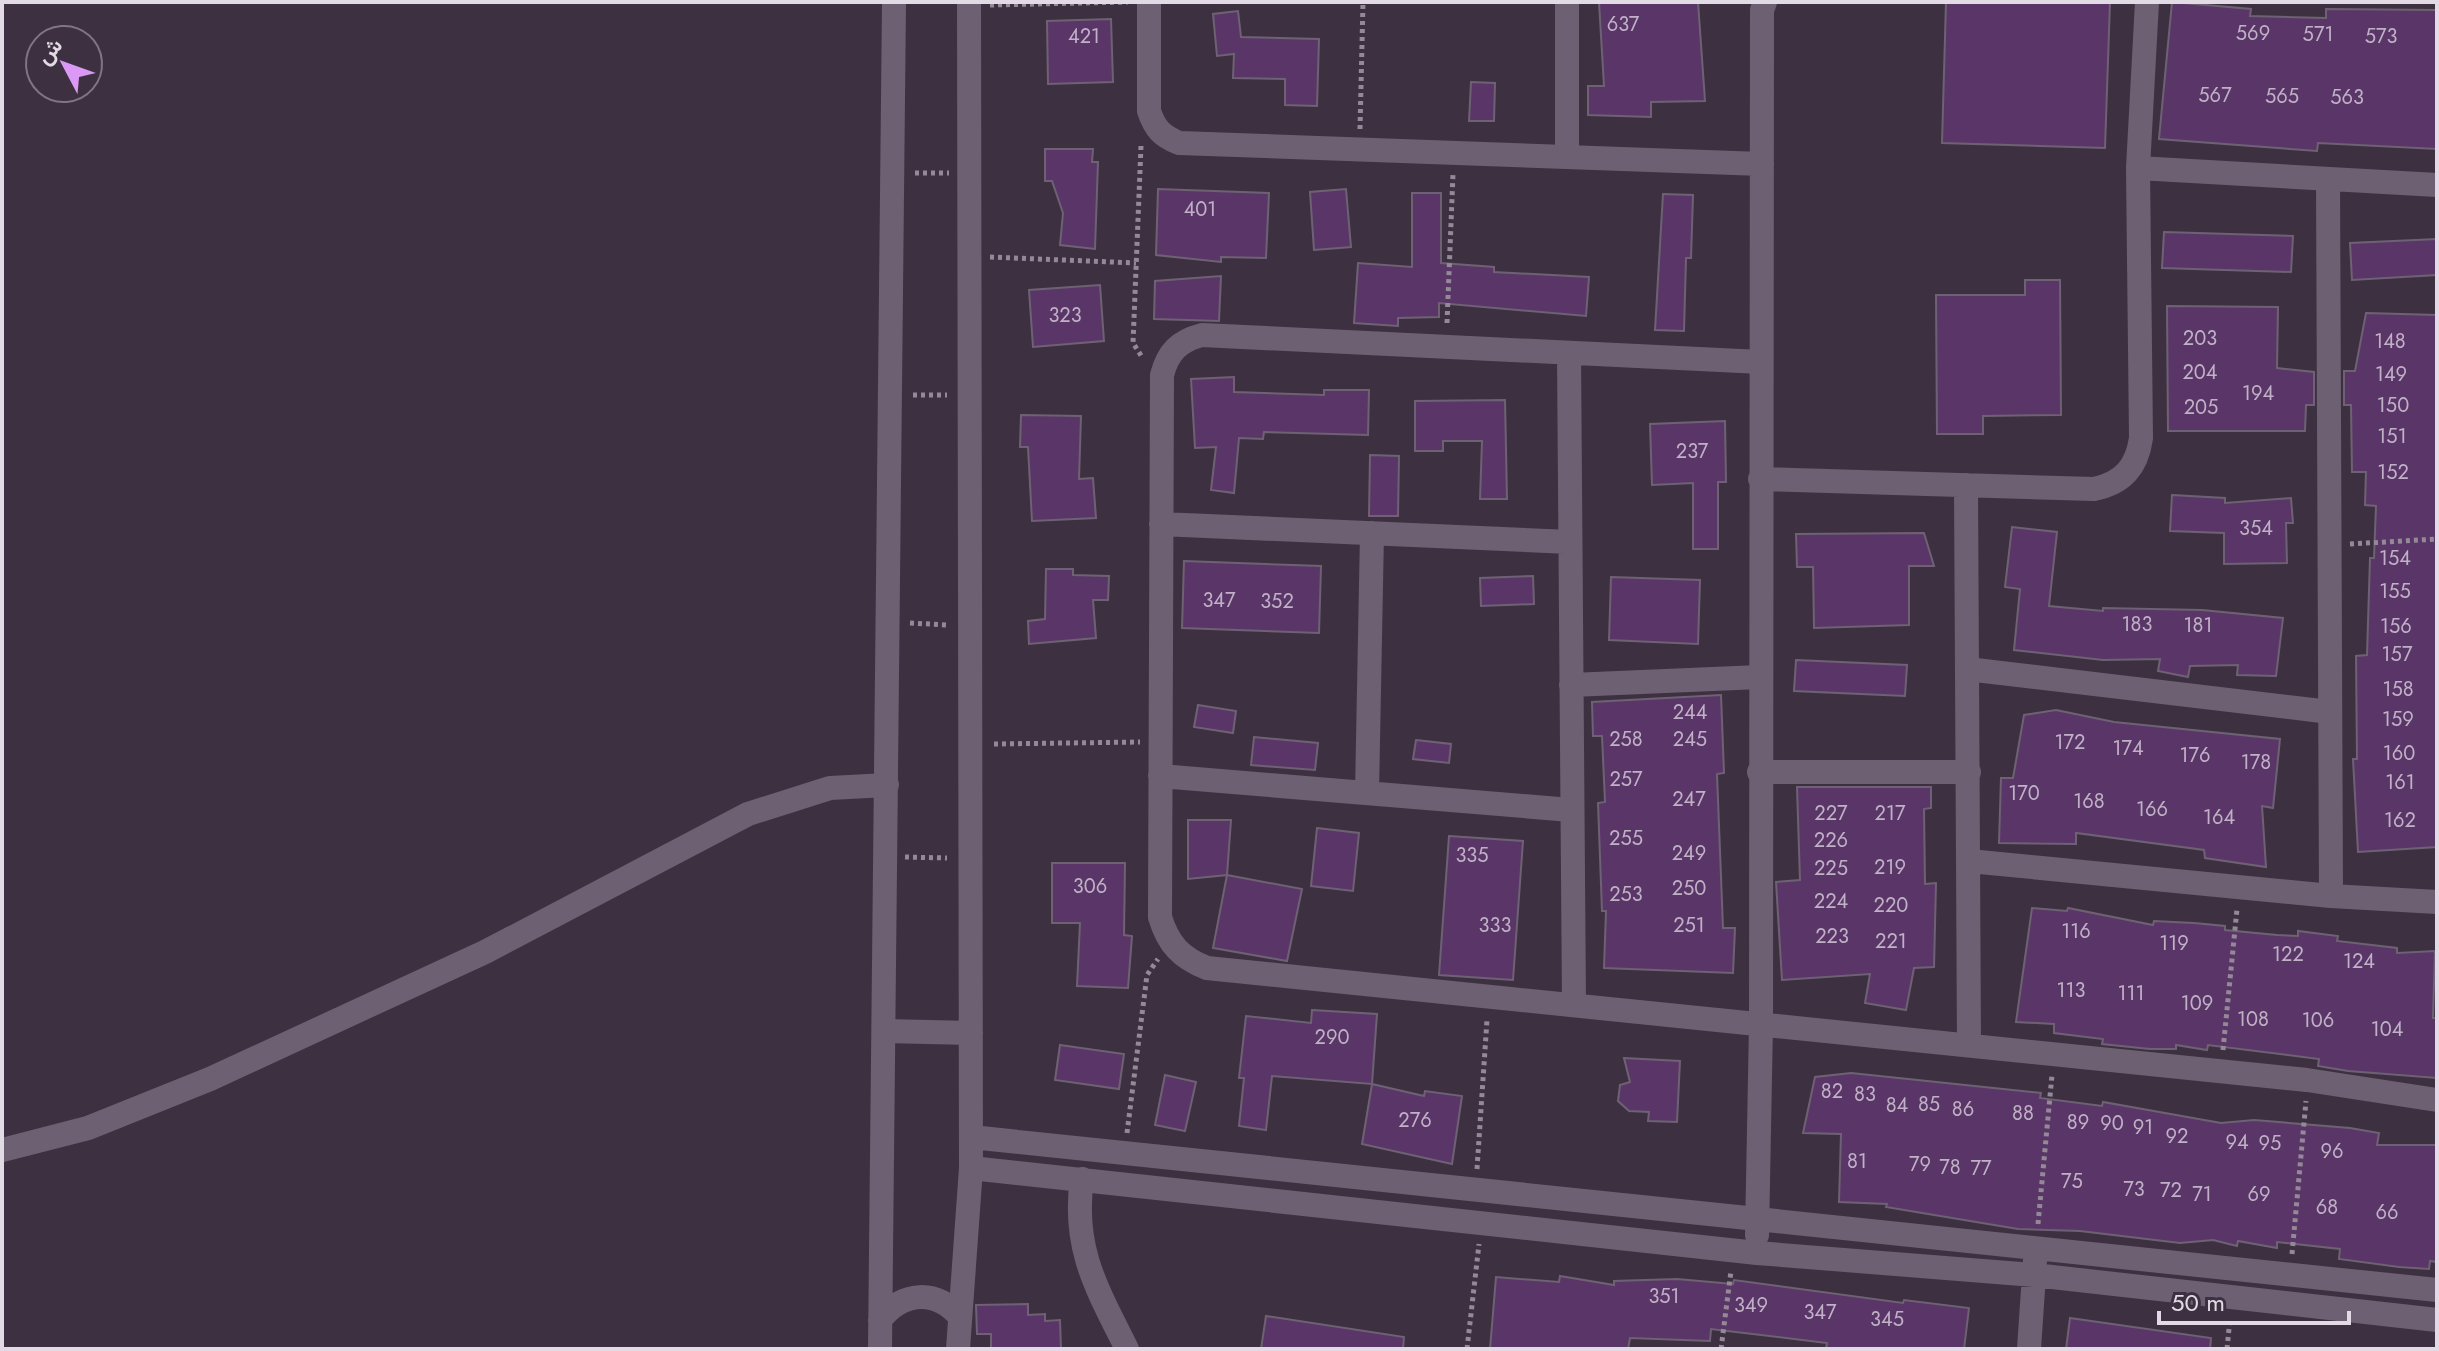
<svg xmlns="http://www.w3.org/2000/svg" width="2439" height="1351" font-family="Jost,Vazirmatn,sans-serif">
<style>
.building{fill:#5a3668;stroke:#6e6173;stroke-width:2}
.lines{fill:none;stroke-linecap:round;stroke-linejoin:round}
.path{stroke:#938997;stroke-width:5;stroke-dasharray:4 4;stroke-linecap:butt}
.minor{stroke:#6d6072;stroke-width:24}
.labels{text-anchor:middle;stroke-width:6;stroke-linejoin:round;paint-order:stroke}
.number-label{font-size:20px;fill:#c0b1c6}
</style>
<rect width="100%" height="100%" fill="#3d3141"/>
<path class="building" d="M 1599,2 L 1698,2 L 1705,101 L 1651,102 L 1651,117 L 1588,115 L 1588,86 L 1604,86 Z
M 1946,2 L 2110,2 L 2105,148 L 1942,143 Z
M 2172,2 L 2251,9 L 2250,16 L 2326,18 L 2326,9 L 2437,10 L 2437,149 L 2318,143 L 2317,151 L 2159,139 Z
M 1238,11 L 1241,37 L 1319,39 L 1317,106 L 1285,105 L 1285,79 L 1233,78 L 1234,54 L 1217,56 L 1213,14 Z
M 1111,19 L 1113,82 L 1048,84 L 1047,21 Z
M 1471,82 L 1495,83 L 1494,121 L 1469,121 Z
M 1045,149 L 1093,149 L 1092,162 L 1098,162 L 1095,249 L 1060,245 L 1063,213 L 1052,181 L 1045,181 Z
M 1158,189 L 1269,193 L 1266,258 L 1221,257 L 1221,262 L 1156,255 Z
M 1346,189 L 1351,247 L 1314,250 L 1310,192 Z
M 1412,193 L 1441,193 L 1441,263 L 1494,267 L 1494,272 L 1589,277 L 1586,316 L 1439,303 L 1439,317 L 1398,318 L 1398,326 L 1354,323 L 1358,263 L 1412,267 Z
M 1663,194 L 1693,195 L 1691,258 L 1686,258 L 1684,331 L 1655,330 Z
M 2164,232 L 2293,236 L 2291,272 L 2162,268 Z
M 2437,239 L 2437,275 L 2352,280 L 2350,243 Z
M 1221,276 L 1219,321 L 1154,319 L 1155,281 Z
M 2025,280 L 2060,280 L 2061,415 L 1983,416 L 1983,434 L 1937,434 L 1936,295 L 2025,295 Z
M 1100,285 L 1104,341 L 1033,347 L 1029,290 Z
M 2167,306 L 2278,307 L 2277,368 L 2314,372 L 2314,405 L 2306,405 L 2305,431 L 2168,431 Z
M 2366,313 L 2437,315 L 2437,847 L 2358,852 L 2353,759 L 2357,759 L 2356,656 L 2367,655 L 2370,558 L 2374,558 L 2376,506 L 2365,505 L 2366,472 L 2352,472 L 2351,405 L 2344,405 L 2344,371 L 2355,371 Z
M 1234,377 L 1234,392 L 1324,395 L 1324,390 L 1369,390 L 1368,435 L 1264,432 L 1263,439 L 1239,438 L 1234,493 L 1211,490 L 1216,447 L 1195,448 L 1191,379 Z
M 1505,400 L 1507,499 L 1480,499 L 1482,441 L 1443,441 L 1443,451 L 1415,451 L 1415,401 Z
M 1021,415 L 1081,416 L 1079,479 L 1093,478 L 1096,518 L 1032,521 L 1028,447 L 1020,447 Z
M 1725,421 L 1726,482 L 1718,482 L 1718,549 L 1693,549 L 1693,483 L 1652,485 L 1650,424 Z
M 1370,455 L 1399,456 L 1398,516 L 1369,516 Z
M 2172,495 L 2225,498 L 2225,503 L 2291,498 L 2293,523 L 2286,523 L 2287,563 L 2224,564 L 2224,533 L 2170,531 Z
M 2012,527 L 2057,532 L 2049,606 L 2103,611 L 2103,608 L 2202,610 L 2283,618 L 2276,676 L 2237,675 L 2238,665 L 2190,666 L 2188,677 L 2158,671 L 2160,659 L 2103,660 L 2014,650 L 2020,589 L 2005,587 Z
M 1924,533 L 1934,566 L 1909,566 L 1909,625 L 1814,628 L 1813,567 L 1797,567 L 1796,534 Z
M 1184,561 L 1321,566 L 1319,633 L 1182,628 Z
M 1046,569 L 1073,569 L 1073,575 L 1109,576 L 1108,600 L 1093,600 L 1096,638 L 1029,644 L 1028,621 L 1045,619 Z
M 1533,576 L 1534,604 L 1481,606 L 1480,578 Z
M 1611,577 L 1700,580 L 1698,644 L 1609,640 Z
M 1796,660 L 1907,665 L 1905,696 L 1794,691 Z
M 1721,695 L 1724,773 L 1717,774 L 1723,928 L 1735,928 L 1733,973 L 1604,968 L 1606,911 L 1602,911 L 1598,803 L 1605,802 L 1602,736 L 1593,736 L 1592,702 Z
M 1198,705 L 1236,711 L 1233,733 L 1194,727 Z
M 2056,710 L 2114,722 L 2280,739 L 2273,808 L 2262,806 L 2266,867 L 2205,858 L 2204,850 L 2076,833 L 2076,844 L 1999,843 L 2001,778 L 2013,778 L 2024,715 Z
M 1254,737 L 1318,743 L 1315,770 L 1251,765 Z
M 1416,740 L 1451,744 L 1449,763 L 1413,759 Z
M 1797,787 L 1931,787 L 1931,808 L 1924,809 L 1925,884 L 1936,883 L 1934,967 L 1914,968 L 1906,1010 L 1865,1003 L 1870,974 L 1782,980 L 1776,882 L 1800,880 Z
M 1188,820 L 1231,820 L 1227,875 L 1188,879 Z
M 1317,828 L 1359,833 L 1353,891 L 1311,886 Z
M 1449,836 L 1523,841 L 1513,980 L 1439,975 Z
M 1052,863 L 1125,863 L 1124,935 L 1132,936 L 1128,988 L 1077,986 L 1080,923 L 1052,923 Z
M 1227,875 L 1302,889 L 1287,961 L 1213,948 Z
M 2032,908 L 2067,911 L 2068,908 L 2153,925 L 2154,921 L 2194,923 L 2225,926 L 2225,930 L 2277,935 L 2298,936 L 2298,931 L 2338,936 L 2337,941 L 2397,948 L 2397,953 L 2435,951 L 2433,1018 L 2437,1018 L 2437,1078 L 2348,1071 L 2318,1066 L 2319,1059 L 2208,1045 L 2207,1050 L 2176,1045 L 2176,1049 L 2150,1049 L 2102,1044 L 2103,1039 L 2054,1033 L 2054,1024 L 2016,1022 Z
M 1312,1010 L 1377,1014 L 1372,1084 L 1272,1076 L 1266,1130 L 1239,1126 L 1244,1078 L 1239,1078 L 1246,1016 L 1311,1023 Z
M 1060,1045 L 1124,1054 L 1119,1089 L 1055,1080 Z
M 1624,1058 L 1680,1061 L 1677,1122 L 1648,1121 L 1649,1112 L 1629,1111 L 1618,1101 L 1620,1085 L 1630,1082 Z
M 1851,1073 L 2041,1093 L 2040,1098 L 2102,1106 L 2103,1102 L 2221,1123 L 2254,1120 L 2350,1128 L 2379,1133 L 2377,1145 L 2437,1145 L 2437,1262 L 2430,1261 L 2429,1269 L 2399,1267 L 2339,1259 L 2340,1249 L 2277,1242 L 2277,1248 L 2238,1241 L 2237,1246 L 2213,1240 L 2180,1243 L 2080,1231 L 2018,1229 L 1886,1207 L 1887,1204 L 1839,1202 L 1841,1134 L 1803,1133 L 1815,1077 Z
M 1165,1075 L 1196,1082 L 1185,1131 L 1155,1125 Z
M 1372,1084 L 1424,1096 L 1425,1091 L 1462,1096 L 1452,1164 L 1362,1144 Z
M 1560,1276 L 1614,1285 L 1614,1281 L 1677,1279 L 1733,1284 L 1734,1280 L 1903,1303 L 1904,1300 L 1969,1308 L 1964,1349 L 1826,1349 L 1827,1343 L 1711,1329 L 1710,1341 L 1630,1338 L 1628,1349 L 1490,1349 L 1496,1277 L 1559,1282 Z
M 1028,1304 L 1028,1315 L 1045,1314 L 1045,1321 L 1060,1320 L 1061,1349 L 991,1349 L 991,1334 L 977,1334 L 976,1305 Z
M 1266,1316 L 1404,1337 L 1403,1349 L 1261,1349 Z
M 2070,1318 L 2211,1338 L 2210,1349 L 2066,1349 Z"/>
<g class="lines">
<path class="path" d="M 990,5 L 1128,2
M 1360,129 L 1363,2
M 1141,146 L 1133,343 L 1142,357
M 915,173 L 949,173
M 990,257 L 1136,263
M 1447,323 L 1453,174
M 913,395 L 947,395
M 2350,544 L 2437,539
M 910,623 L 948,625
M 994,744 L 1140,742
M 905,857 L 947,858
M 2223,1050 L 2237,909
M 1127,1133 L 1147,975 L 1158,959
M 1477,1169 L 1487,1020
M 2038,1224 L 2052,1075
M 2292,1254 L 2306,1101
M 1467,1349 L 1479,1244
M 1721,1349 L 1731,1271
M 2227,1349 L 2230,1319"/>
<path class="minor" d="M 1149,2 L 1149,111 C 1155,129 1162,136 1179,143 L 1762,164
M 1567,2 L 1567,157
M 2138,168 L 2437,185
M 2328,179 L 2331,896
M 1569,355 L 1574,1005
M 1761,362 L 1202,335 C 1179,341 1168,352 1162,375 L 1160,917 C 1168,944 1181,958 1207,968 L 2307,1080 L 2437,1100
M 1760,479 L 2094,489 C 2123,483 2137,467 2141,438 L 2138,168 L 2147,2
M 1966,485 L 1969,1045
M 1161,524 L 1570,542
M 1967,669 L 2330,712
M 1571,685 L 1760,677
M 1759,772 L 1969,772
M 1160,776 L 1571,810
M 1367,793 L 1372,533
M 1969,861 L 2331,896 L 2437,902
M 885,1031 L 971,1033
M 971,1137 L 2437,1290
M 2,1150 L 88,1128 L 210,1079 L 485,952 L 748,814 L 830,788 L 887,785
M 971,1168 L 1757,1253 L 2034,1275 L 2437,1320
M 1082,1179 C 1072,1248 1097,1289 1127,1349
M 1757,1235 L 1761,1024 L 1762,10 L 1765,2
M 880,1320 C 903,1291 936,1289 960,1317
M 880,1349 L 894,2
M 958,1349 L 971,1168 L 969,2
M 2029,1349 L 2035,1260"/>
</g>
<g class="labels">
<g class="number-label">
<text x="1623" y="31">637</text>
<text x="2253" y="40">569</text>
<text x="2318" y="41">571</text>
<text x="1084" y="43">421</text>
<text x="2381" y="43">573</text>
<text x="2215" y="102">567</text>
<text x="2282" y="103">565</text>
<text x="2347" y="104">563</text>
<text x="1200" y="216">401</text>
<text x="1065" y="322">323</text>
<text x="2200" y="345">203</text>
<text x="2390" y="348">148</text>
<text x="2200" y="379">204</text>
<text x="2391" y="381">149</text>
<text x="2258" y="400">194</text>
<text x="2393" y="412">150</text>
<text x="2201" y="414">205</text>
<text x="2392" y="443">151</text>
<text x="1692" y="458">237</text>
<text x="2393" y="479">152</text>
<text x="2256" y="535">354</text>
<text x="2395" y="565">154</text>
<text x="2395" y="598">155</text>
<text x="1219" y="607">347</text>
<text x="1277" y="608">352</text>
<text x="2137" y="631">183</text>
<text x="2198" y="632">181</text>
<text x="2396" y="633">156</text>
<text x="2397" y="661">157</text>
<text x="2398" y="696">158</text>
<text x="1690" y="719">244</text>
<text x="2398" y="726">159</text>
<text x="1626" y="746">258</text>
<text x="1690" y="746">245</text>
<text x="2070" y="749">172</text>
<text x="2128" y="755">174</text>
<text x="2399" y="760">160</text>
<text x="2195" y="762">176</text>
<text x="2256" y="769">178</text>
<text x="1626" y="786">257</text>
<text x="2400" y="789">161</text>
<text x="2024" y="800">170</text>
<text x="1689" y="806">247</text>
<text x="2089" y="808">168</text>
<text x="2152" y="816">166</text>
<text x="1831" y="820">227</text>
<text x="1890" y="820">217</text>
<text x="2219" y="824">164</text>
<text x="2400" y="827">162</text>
<text x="1626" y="845">255</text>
<text x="1831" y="847">226</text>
<text x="1689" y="860">249</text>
<text x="1472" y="862">335</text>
<text x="1890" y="874">219</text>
<text x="1831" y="875">225</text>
<text x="1090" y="893">306</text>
<text x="1689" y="895">250</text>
<text x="1626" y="901">253</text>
<text x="1831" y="908">224</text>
<text x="1891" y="912">220</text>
<text x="1495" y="932">333</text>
<text x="1689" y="932">251</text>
<text x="2076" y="938">116</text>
<text x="1832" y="943">223</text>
<text x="1891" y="948">221</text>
<text x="2174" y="950">119</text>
<text x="2288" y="961">122</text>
<text x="2359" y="968">124</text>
<text x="2071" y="997">113</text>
<text x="2131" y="1000">111</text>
<text x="2197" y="1010">109</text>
<text x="2253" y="1026">108</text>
<text x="2318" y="1027">106</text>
<text x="2387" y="1036">104</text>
<text x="1332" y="1044">290</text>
<text x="1832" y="1098">82</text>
<text x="1865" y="1101">83</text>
<text x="1929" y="1111">85</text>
<text x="1897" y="1112">84</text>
<text x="1963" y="1116">86</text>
<text x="2023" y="1120">88</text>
<text x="1415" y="1127">276</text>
<text x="2078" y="1129">89</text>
<text x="2112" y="1130">90</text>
<text x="2143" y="1134">91</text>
<text x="2177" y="1143">92</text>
<text x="2237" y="1149">94</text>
<text x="2270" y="1150">95</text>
<text x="2332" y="1158">96</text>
<text x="1857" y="1168">81</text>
<text x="1920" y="1171">79</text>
<text x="1950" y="1174">78</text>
<text x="1981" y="1175">77</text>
<text x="2072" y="1188">75</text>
<text x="2134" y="1196">73</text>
<text x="2171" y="1197">72</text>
<text x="2202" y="1201">71</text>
<text x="2259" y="1201">69</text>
<text x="2327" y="1214">68</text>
<text x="2387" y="1219">66</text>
<text x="1664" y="1303">351</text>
<text x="1751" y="1312">349</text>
<text x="1820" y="1319">347</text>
<text x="1887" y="1326">345</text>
</g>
</g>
<rect width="2439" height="1351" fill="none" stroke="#e2dae5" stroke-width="8"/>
<g transform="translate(64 64) rotate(311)"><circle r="38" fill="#3d3141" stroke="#7f7583" stroke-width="2"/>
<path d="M0-6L14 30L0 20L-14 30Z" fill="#db99f5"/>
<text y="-12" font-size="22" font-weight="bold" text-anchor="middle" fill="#e2dae5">ش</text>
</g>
<path d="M2159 1311v12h190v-12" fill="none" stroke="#e2dae5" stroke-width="4"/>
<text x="2171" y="1311" font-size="24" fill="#e2dae5" stroke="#3d3141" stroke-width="6" paint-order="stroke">50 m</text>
</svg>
